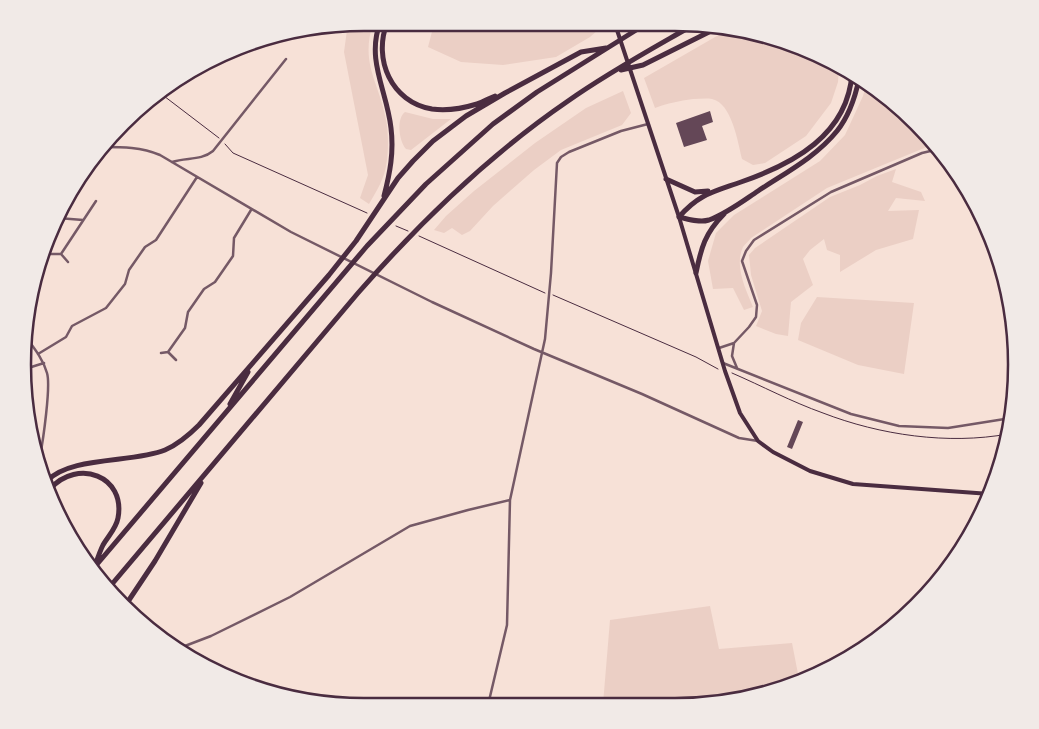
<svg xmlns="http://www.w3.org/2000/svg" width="1039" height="729" font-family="'Source Sans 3',sans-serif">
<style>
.green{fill:#ebcfc5}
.building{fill:#644757}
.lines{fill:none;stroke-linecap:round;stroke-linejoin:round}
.path{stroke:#4a2c40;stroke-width:1}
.minor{stroke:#755966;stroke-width:2.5}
.secondary{stroke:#4a2c40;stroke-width:4}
.motorway{stroke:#4a2c40;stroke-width:5}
.rim{fill:none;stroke:#4a2c40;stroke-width:2.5}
</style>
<rect width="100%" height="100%" fill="#f7e1d7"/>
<path class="green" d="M 365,23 L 373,23 C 360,65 379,81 386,120 C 389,134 389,163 383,177 C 380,186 374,195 369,204 L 360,198 L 368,175 L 344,52 L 347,30 L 349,25 Z
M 434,24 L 599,27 L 599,29 L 590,37 L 556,57 L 503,65 L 461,62 L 428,47 Z
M 729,29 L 742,29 L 839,66 L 838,82 L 831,103 L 806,136 L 765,163 L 753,165 L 742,159 C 738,143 732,103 712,99 C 706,98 699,99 693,99 C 679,101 668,103 655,108 L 644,78 Z
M 866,85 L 931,139 L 934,144 L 827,188 L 751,238 C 749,241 745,244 743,247 C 734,266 746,290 753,307 L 744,310 L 733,288 L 713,289 L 708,261 L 716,233 L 734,215 L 820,161 L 845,135 L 863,96 Z
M 623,91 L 631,113 L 622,125 L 561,150 L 534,170 L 493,206 L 470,231 L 462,235 L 452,228 L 444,233 L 434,230 L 446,216 L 474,191 L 535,143 L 586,108 Z
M 405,112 L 433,119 L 451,119 L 411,150 L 406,149 C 399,141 396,119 405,112 Z
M 896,169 L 892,182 L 921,192 L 925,201 L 896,198 L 888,211 L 919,210 L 913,239 L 876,250 L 840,272 L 840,255 L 827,250 L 824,239 L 810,250 L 803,259 L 813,285 L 791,302 L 788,336 L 776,334 L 756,326 L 762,311 L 751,275 L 749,255 L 755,248 L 830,197 L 860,185 L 877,176 Z
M 817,297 L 914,303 L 904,374 L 858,365 L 798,340 L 801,323 Z
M 710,606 L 719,649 L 792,643 L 799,679 L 719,704 L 603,704 L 610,620 Z"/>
<path class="building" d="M 710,111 L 713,122 L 702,126 L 707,140 L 684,147 L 676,123 Z
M 798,420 L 803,422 L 792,449 L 787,447 Z"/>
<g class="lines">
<path class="path" d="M 160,93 L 219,138
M 225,144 L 233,153 L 367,213
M 396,226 L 408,231
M 419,236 L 545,293
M 553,295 L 696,357 L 718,369
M 732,373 C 762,386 792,402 823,413 C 880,435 948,445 1008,434"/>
<path class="minor" d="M 102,147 C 123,147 141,147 160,155 L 291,232 L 432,302 L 534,349 L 642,394 L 739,438 L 758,441
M 172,162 C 186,157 201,161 213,151 L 286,59
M 58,218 L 83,220
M 50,254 L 61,254
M 68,262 L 61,254 L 96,201
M 1007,291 L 1007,303 L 1011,310
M 25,336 C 34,348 43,359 47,373 C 51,386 43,441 40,456
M 734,343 L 732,356 L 737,368
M 719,348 L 734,343 L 749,327 L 756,317 L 757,305 L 742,261 L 746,251 L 754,240 L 831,192 L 922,153 L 939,149
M 168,352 L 185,328 L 188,312 L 204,289 L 215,282 L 233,256 L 234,238 L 251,210
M 161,353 L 168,352 L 176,360
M 38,354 L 66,337 L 72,326 L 106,308 L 125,284 L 129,270 L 145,247 L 156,240 L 197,177
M 723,363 L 851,414 L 899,426 L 948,428 L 1011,418
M 25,369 L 44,363
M 177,649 L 211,636 L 290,597 L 410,526 L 468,510 L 510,500
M 488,705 L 507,625 L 510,500 L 545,339 L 551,273 L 557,163 L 561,157 L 569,152 L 621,131 L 648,124"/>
<path class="secondary" d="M 616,27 L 679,217 L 725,371 L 740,413 L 758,441 L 773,452 L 810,471 L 853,484 L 990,494"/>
<path class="motorway" d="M 380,23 C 366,60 387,91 391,128 C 394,152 390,173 384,196
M 387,23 C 373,59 391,102 432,109 C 446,111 464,108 477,104 C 484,102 489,98 495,96
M 621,70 L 643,65 L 715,29
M 852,73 C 848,135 793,164 741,182 C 713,192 699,194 679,217 C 688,219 699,223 709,220 C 726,214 743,201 758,191 C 785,173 816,157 837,131 C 849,116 855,98 859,79
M 666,179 L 695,192 L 708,191
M 696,273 C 701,248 705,233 724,214
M 230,404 L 248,372
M 47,481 C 70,456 134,463 165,450 C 179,444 189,435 199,425 L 329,275 L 356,241 L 398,178 L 413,161 L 433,141 L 466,116 L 505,93 L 581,52 L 606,48
M 50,489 C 78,458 126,476 118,518 C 116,529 108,536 103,545 C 100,551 98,557 96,563
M 93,569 L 367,246 L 426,184 L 493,124 L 537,92 L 641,27
M 107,590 L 358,293 C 421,221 489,155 568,101 C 606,74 648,51 688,28
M 125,606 L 155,561 L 201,483"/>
</g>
<path d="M0 0H1039V729H0ZM364 31H675A333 333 0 0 1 1008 364V365A333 333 0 0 1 675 698H364A333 333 0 0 1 31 365V364A333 333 0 0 1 364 31Z" fill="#f1eae7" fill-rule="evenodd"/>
<path class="rim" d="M364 31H675A333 333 0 0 1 1008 364V365A333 333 0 0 1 675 698H364A333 333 0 0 1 31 365V364A333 333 0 0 1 364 31Z"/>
</svg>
